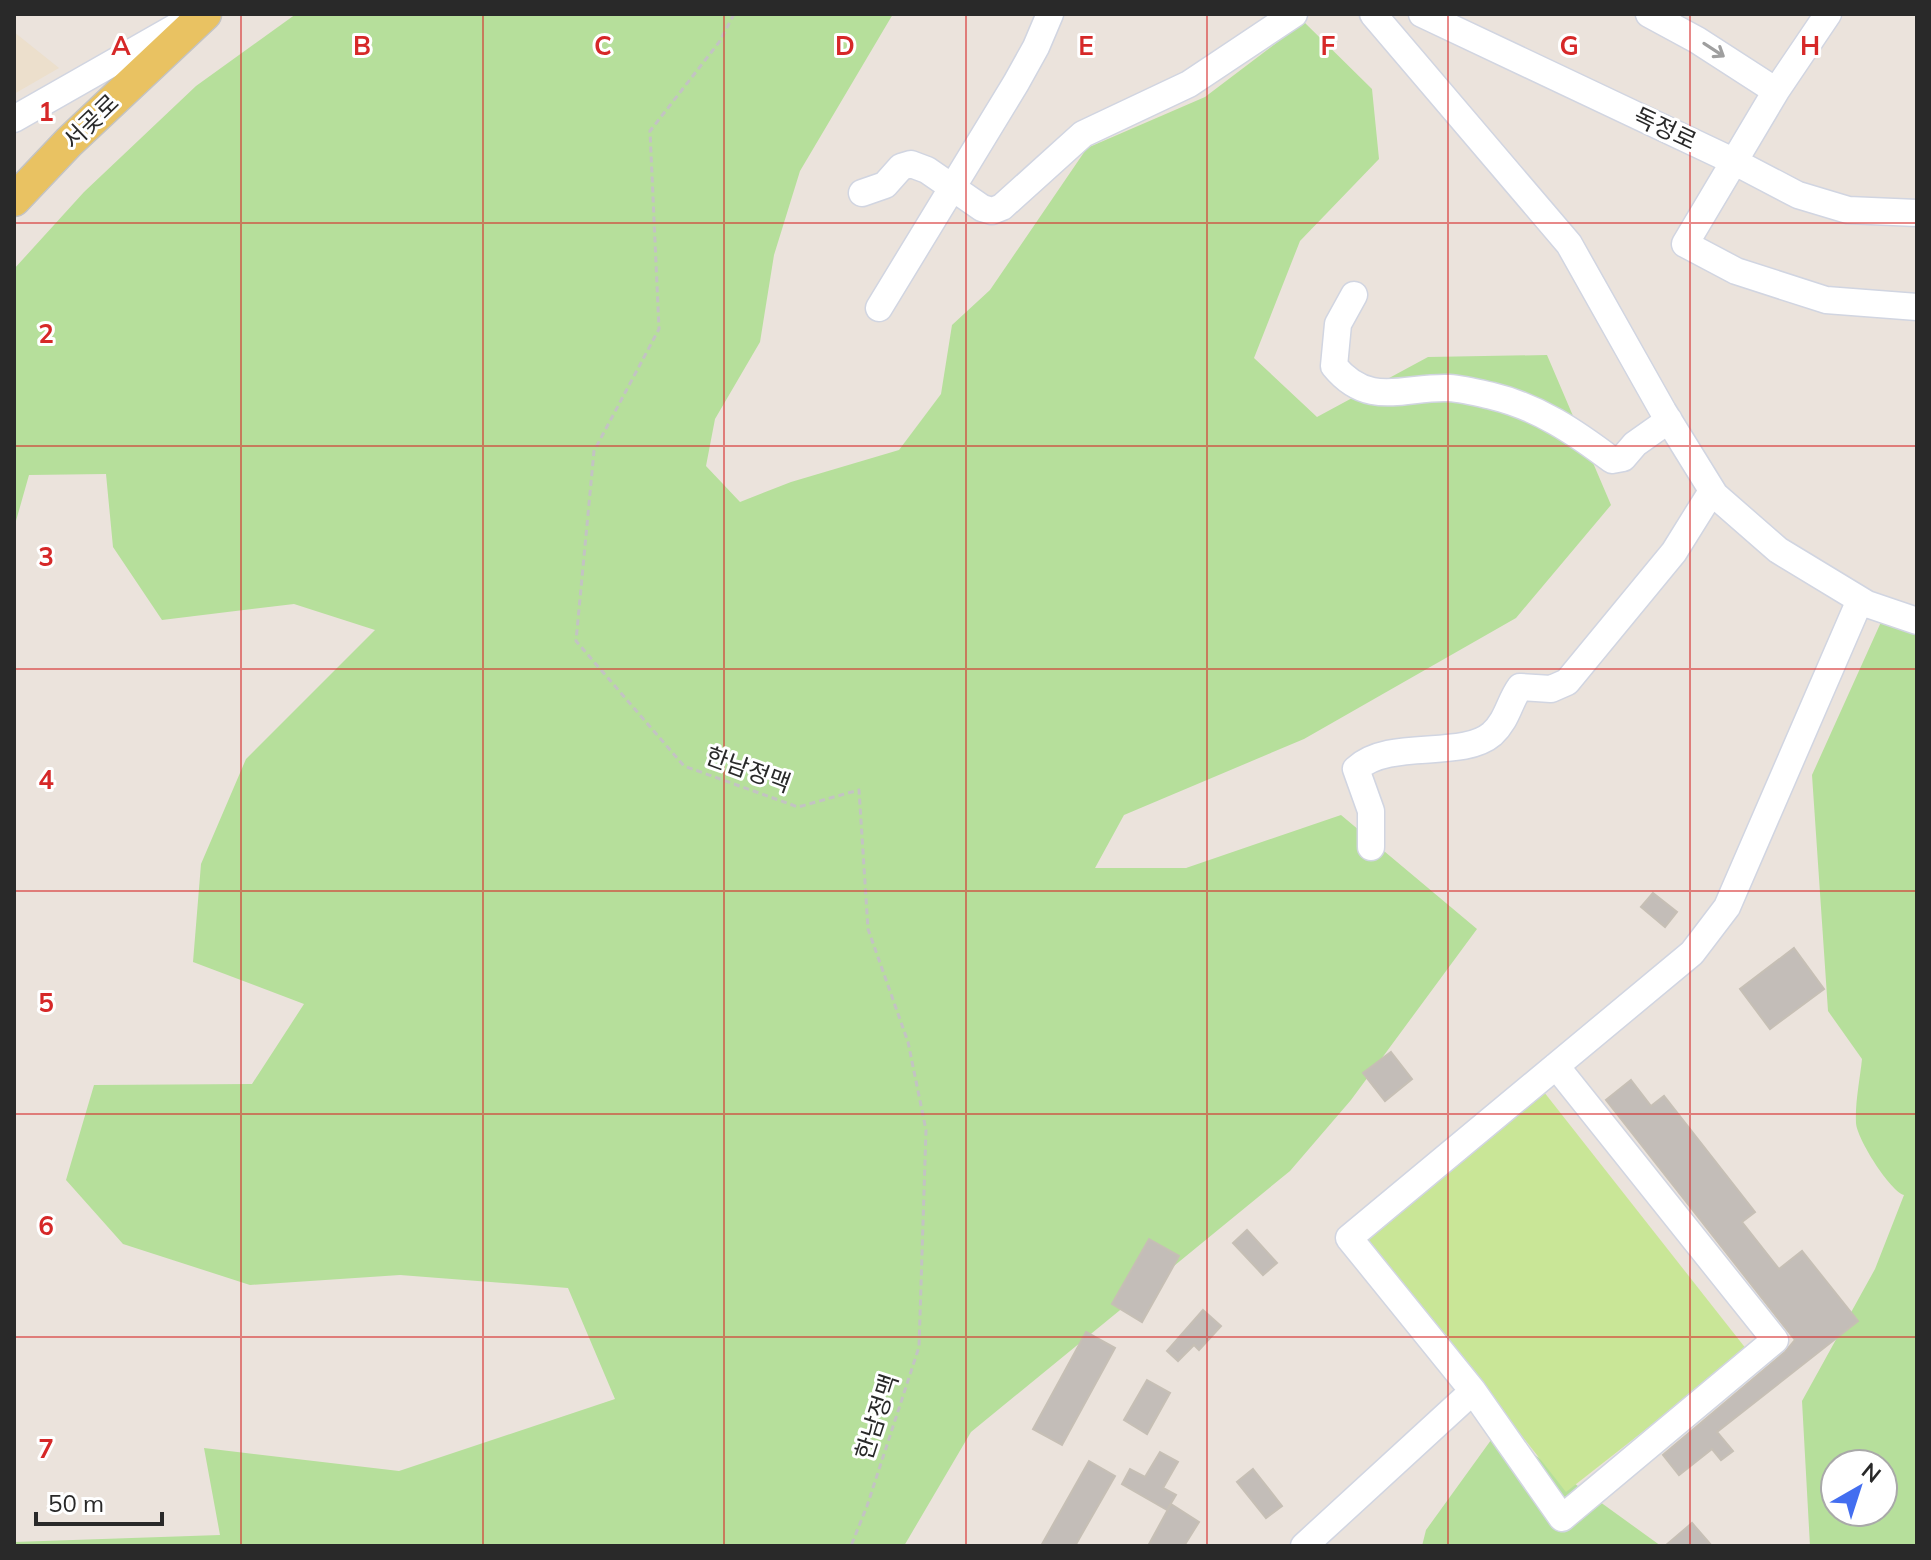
<svg xmlns="http://www.w3.org/2000/svg" width="1931" height="1560" font-family="Mulish,'Noto Sans KR',sans-serif">
<style>
.education{fill:#ecdfcc}
.green{fill:#b6df9b;fill-rule:evenodd}
.pitch{fill:#c9e697}
.building{fill:#c3bdb8;stroke:#c6bfb5;stroke-width:2}
.lines{fill:none;stroke-linecap:round;stroke-linejoin:round}
.minor-casing{stroke:#d1d5e1;stroke-width:29}
.major-casing{stroke:#c3c3c3;stroke-width:35}
.path{stroke:#c3c3c3;stroke-width:3;stroke-dasharray:6 4;stroke-linecap:butt}
.minor{stroke:#fff;stroke-width:26}
.major{stroke:#e9c262;stroke-width:32}
.oneway{stroke:#9f9f9f}
.grid{fill:none;stroke:#d62828;stroke-width:2;stroke-opacity:0.55}
.labels{text-anchor:middle;stroke-width:6;stroke-linejoin:round;paint-order:stroke}
.street-label{font-size:24px;fill:#292929;stroke:#fff}
.grid-label{font-size:26px;text-anchor:middle;font-weight:bold;fill:#d62828;stroke:#fff;stroke-width:6;stroke-linejoin:round;paint-order:stroke}
</style>
<rect width="100%" height="100%" fill="#ebe3dc"/>
<path class="education" d="M 14,32 L 59,68 L 14,94 Z"/>
<path class="green" d="M 296,14 L 893,14 L 800,171 L 774,255 L 760,342 L 715,419 L 706,466 L 740,502 L 791,482 L 899,450 L 941,394 L 952,325 L 990,290 L 1087,148 L 1205,97 L 1304,22 L 1372,89 L 1379,159 L 1300,241 L 1254,358 L 1317,417 L 1428,357 L 1547,355 L 1611,505 L 1516,618 L 1304,739 L 1124,815 L 1095,868 L 1186,868 L 1341,815 L 1477,929 L 1351,1100 L 1290,1171 L 971,1432 L 904,1546 L 14,1546 L 14,1542 L 220,1535 L 204,1448 L 399,1471 L 615,1399 L 568,1288 L 400,1275 L 250,1285 L 123,1244 L 66,1180 L 94,1085 L 252,1084 L 304,1004 L 193,962 L 201,864 L 246,759 L 375,630 L 294,604 L 162,620 L 113,547 L 106,474 L 29,475 L 14,528 L 14,269 L 84,192 L 196,86 Z
M 1886,611 L 1917,618 L 1917,1546 L 1810,1546 L 1802,1401 L 1875,1269 L 1904,1195 C 1890,1191 1857,1139 1856,1123 C 1855,1102 1860,1079 1862,1059 L 1828,1011 L 1812,775 ZM 1835,1464 L 1883,1464 L 1883,1512 L 1835,1512 Z
M 1499,1429 L 1661,1546 L 1422,1546 L 1426,1530 Z"/>
<path class="pitch" d="M 1544,1092 L 1747,1350 L 1566,1492 L 1363,1234 Z"/>
<path class="building" d="M 1653,893 L 1677,912 L 1665,927 L 1641,907 Z
M 1794,948 L 1824,989 L 1770,1029 L 1740,989 Z
M 1391,1052 L 1412,1079 L 1385,1101 L 1363,1073 Z
M 1631,1080 L 1651,1106 L 1664,1096 L 1755,1212 L 1742,1222 L 1779,1269 L 1802,1251 L 1858,1321 L 1717,1432 L 1733,1451 L 1721,1460 L 1712,1449 L 1679,1475 L 1663,1455 L 1785,1352 L 1795,1340 L 1606,1100 Z
M 1247,1230 L 1277,1263 L 1263,1275 L 1233,1243 Z
M 1149,1239 L 1179,1256 L 1142,1322 L 1112,1304 Z
M 1203,1310 L 1221,1326 L 1199,1350 L 1194,1345 L 1178,1361 L 1167,1351 Z
M 1086,1332 L 1115,1348 L 1062,1445 L 1033,1429 Z
M 1147,1380 L 1170,1393 L 1147,1434 L 1124,1420 Z
M 1160,1452 L 1178,1462 L 1163,1488 L 1176,1495 L 1167,1510 L 1122,1484 L 1130,1469 L 1145,1477 Z
M 1089,1461 L 1115,1476 L 1075,1546 L 1041,1546 Z
M 1253,1469 L 1282,1506 L 1266,1518 L 1237,1482 Z
M 1171,1504 L 1199,1522 L 1184,1546 L 1148,1546 Z
M 1692,1523 L 1712,1546 L 1665,1546 Z"/>
<g class="lines">
<g class="minor-casing">
<path id="minor" d="M 1373,14 L 1569,244 L 1663,411 L 1715,495 L 1778,550 L 1867,604 L 1917,621
M 1422,14 L 1733,161 L 1798,195 L 1848,210 L 1917,213
M 1649,14 L 1697,40 L 1776,91
M 1828,14 L 1776,91 L 1685,244 L 1736,271 L 1826,300 L 1917,307
M 14,119 L 188,20
M 862,193 L 885,185 L 901,167 L 911,164 L 927,170 L 982,208 L 992,211 L 1002,207 L 1083,134 L 1189,84 L 1294,14
M 1354,295 L 1338,324 L 1334,366 C 1369,409 1405,386 1449,388 C 1463,389 1479,393 1492,396 C 1538,407 1575,432 1612,460 L 1623,458 L 1635,444 L 1669,420
M 879,308 L 1016,83 L 1036,47 L 1050,14
M 1371,847 L 1371,811 L 1356,769 C 1389,738 1462,760 1492,734 C 1508,719 1509,702 1520,687 L 1551,689 L 1567,682 L 1674,552 L 1712,491
M 1556,1066 L 1775,1340 L 1562,1518 L 1473,1391 L 1349,1238 L 1692,953 L 1727,907 L 1860,600
M 1304,1546 L 1473,1391"/>
</g>
<g class="major-casing">
<path id="major" d="M 14,200 L 69,142 L 205,14"/>
</g>
<path class="path" d="M 734,14 L 720,41 L 650,131 L 659,329 L 594,451 L 576,641 L 684,766 L 798,807 L 859,790 L 868,929 L 908,1042 L 926,1130 L 919,1347 L 867,1506 L 851,1546"/>
<use href="#minor" class="minor"/>
<use href="#major" class="major"/>
</g>
<defs><path id="oneway-shaft" d="M-6 0H5M1.5-3L5.5 0L1.5 3" fill="none" stroke-width="1.6" stroke-linecap="round" stroke-linejoin="round" transform="scale(2)"/></defs>
<use class="oneway" href="#oneway-shaft" transform="translate(1714 50) rotate(33)"/>
<path class="grid" d="M 241,14 L 241,1546M 483,14 L 483,1546M 724,14 L 724,1546M 966,14 L 966,1546M 1207,14 L 1207,1546M 1448,14 L 1448,1546M 1690,14 L 1690,1546M 14,223 L 1917,223M 14,446 L 1917,446M 14,669 L 1917,669M 14,891 L 1917,891M 14,1114 L 1917,1114M 14,1337 L 1917,1337"/>
<g class="labels">
<g class="street-label">
<text transform="translate(91 122) rotate(-44)" y="8">서곶로</text>
<text transform="translate(1665 129) rotate(25)" y="8">독정로</text>
<text transform="translate(748 770) rotate(20)" y="8">한남정맥</text>
<text transform="translate(877 1417) rotate(-72)" y="8">한남정맥</text>
</g>
</g>
<g class="grid-label">
<text x="121" y="55">A</text>
<text x="362" y="55">B</text>
<text x="603" y="55">C</text>
<text x="845" y="55">D</text>
<text x="1086" y="55">E</text>
<text x="1328" y="55">F</text>
<text x="1569" y="55">G</text>
<text x="1810" y="55">H</text>
<text x="46" y="121">1</text>
<text x="46" y="343">2</text>
<text x="46" y="566">3</text>
<text x="46" y="789">4</text>
<text x="46" y="1012">5</text>
<text x="46" y="1235">6</text>
<text x="46" y="1458">7</text>
</g>
<rect width="1931" height="1560" fill="none" stroke="#292929" stroke-width="32"/>
<g transform="translate(1859 1488) rotate(39)"><circle r="38" fill="#ffffff" stroke="#a9a9a9" stroke-width="2"/>
<path d="M0-6L14 30L0 20L-14 30Z" fill="#436ef0"/>
<text y="-12" font-size="22" font-weight="bold" text-anchor="middle" fill="#292929">N</text>
</g>
<path d="M36 1512v12h126v-12" fill="none" stroke="#292929" stroke-width="4"/>
<text x="48" y="1512" font-size="24" fill="#292929" stroke="#ffffff" stroke-width="6" paint-order="stroke">50 m</text>
</svg>
